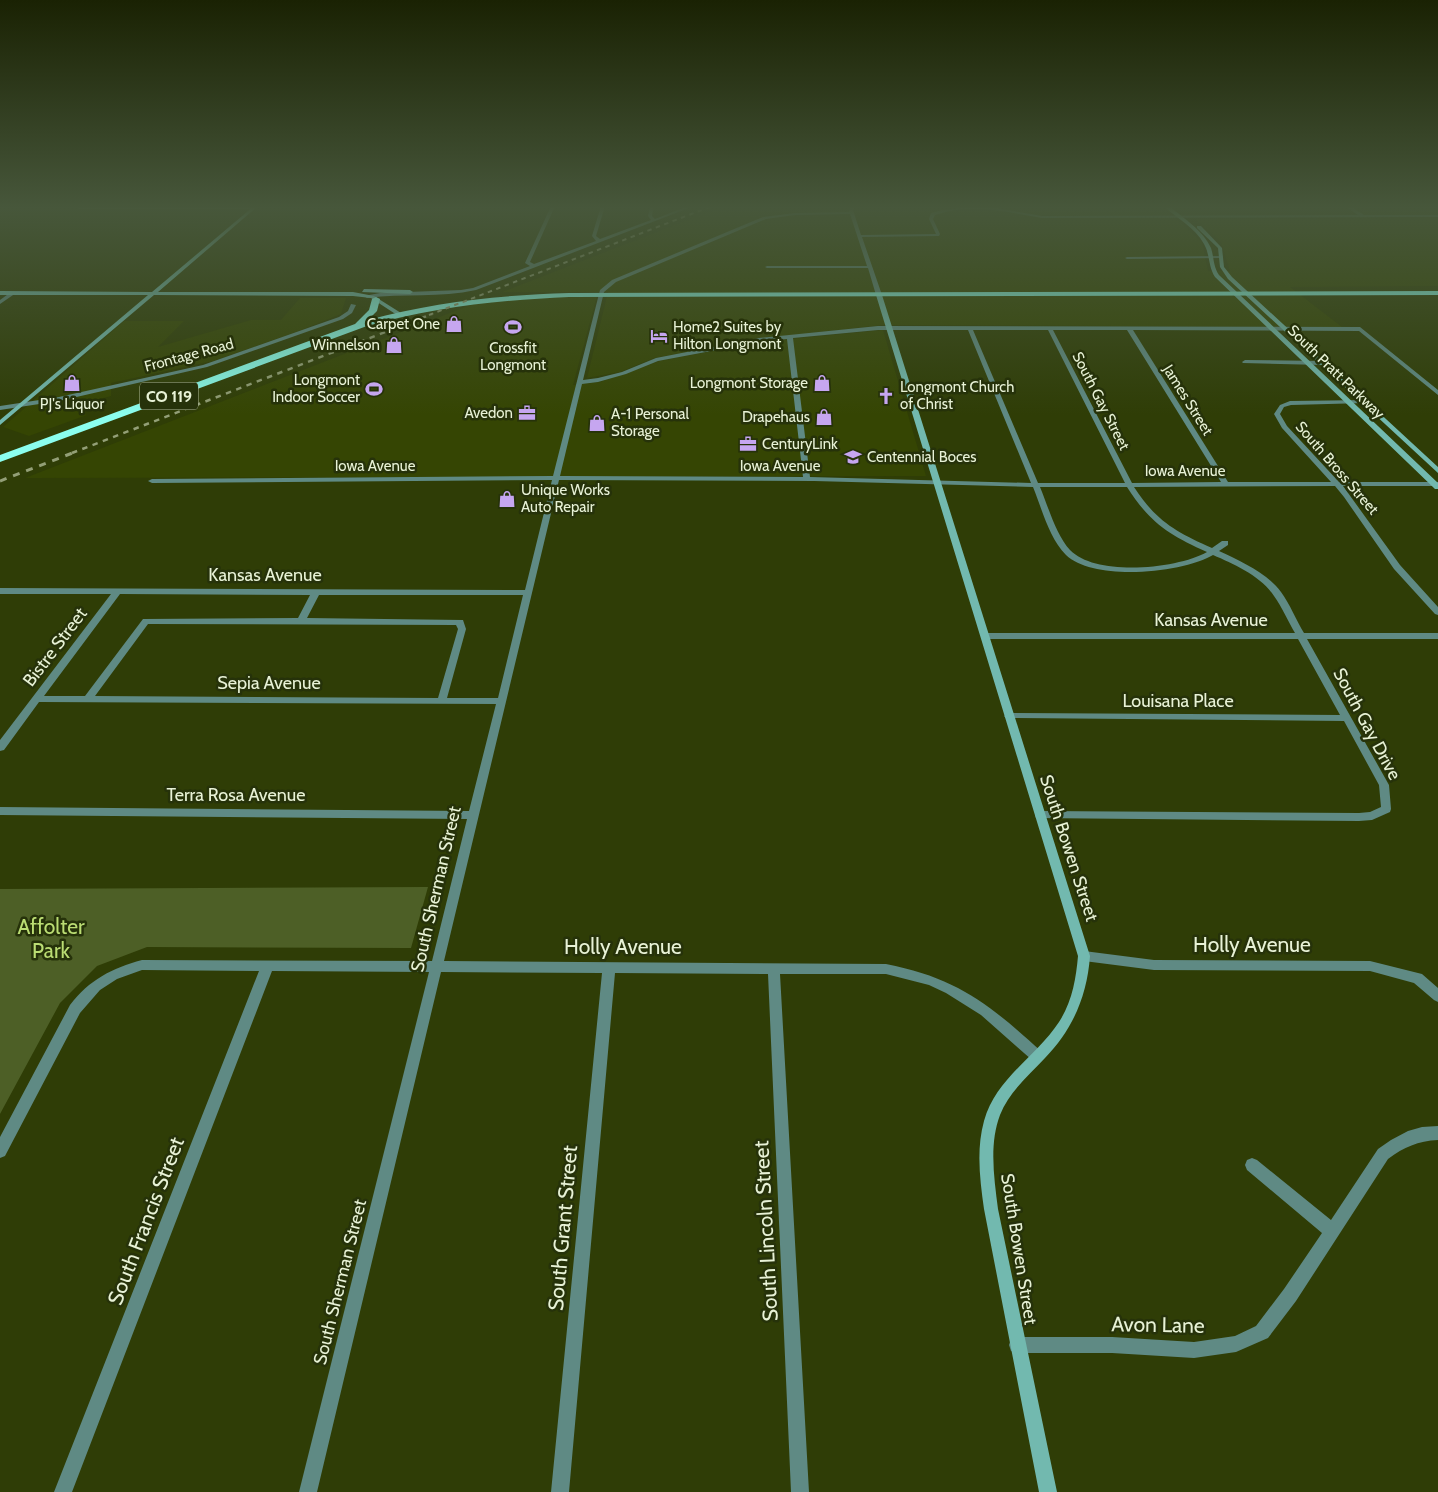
<svg xmlns="http://www.w3.org/2000/svg" width="1438" height="1492" font-family="Cabin,sans-serif">
<style>
.built{fill:#354503}
.green{fill:#4d5f26}
.lines{fill:none;stroke-linecap:round;stroke-linejoin:round}
.street{fill:#5f8a84;fill-rule:evenodd}
.secondary{fill:#72b9af;fill-rule:evenodd}
.highway{fill:#8bfeee;fill-rule:evenodd}
.rail-far2{stroke:#939f77;stroke-width:2;stroke-dasharray:4.5 4.5;stroke-linecap:butt}
.rail-far1{stroke:#939f77;stroke-width:2.5;stroke-dasharray:5.5 5.5;stroke-linecap:butt}
.rail{stroke:#939f77;stroke-width:3;stroke-dasharray:7 7;stroke-linecap:butt}
.labels{text-anchor:middle;stroke-width:5;stroke-linejoin:round;paint-order:stroke}
.far-poi-label{font-size:15px;fill:#e8f2d6;stroke:#26320a;text-anchor:end}
.far-street-label{font-size:15px;fill:#e8f2d6;stroke:#26320a}
.shield{fill:#26320a;stroke:#aeb899;stroke-width:1}
.shield-label{font-size:16px;font-weight:bold;fill:#e8f2d6}
.street-label{font-size:18px;fill:#e8f2d6;stroke:#26320a}
.near-park-label{font-size:21px;fill:#bbdd73;stroke:#26320a}
.near-street-label{font-size:21px;fill:#e8f2d6;stroke:#26320a}
</style>
<rect width="100%" height="100%" fill="#2f3d06"/>
<path class="built" d="M 724,206 L 1161,206 L 1202,242 L 1208,271 L 1230,271 L 1221,242 L 1196,219 L 1438,218 L 1438,286 L 1290,287 L 1342,327 L 882,325 L 757,339 L 654,358 L 620,372 L 587,378 L 608,292 L 502,292 Z
M 1350,206 L 1438,206 L 1438,215 L 1364,215 Z
M 597,296 L 573,385 L 600,382 L 660,361 L 760,342 L 883,330 L 926,476 L 25,478 L 473,304 L 535,298 Z
M 300,298 L 346,298 L 341,314 L 296,332 L 213,361 L 111,383 L 111,396 L 71,407 L 87,415 L 29,436 L 3,427 L 124,321 L 184,321 L 158,347 L 251,320 L 281,320 Z"/>
<path class="green" d="M 428,887 L 411,948 L 147,947 L 97,966 L 60,1003 L 0,1114 L 0,889 Z"/>
<g class="lines">
<path class="street" d="M 551,206 L 555,206 L 530,262 L 534,264 L 596,241 L 592,236 L 601,206 L 605,206 L 596,236 L 600,239 L 651,220 L 648,216 L 650,206 L 654,206 L 652,216 L 655,219 L 688,206 L 694,206 L 476,290 C 440,298 403,293 367,298 L 364,296 L 380,293 L 461,290 L 473,288 L 530,266 L 525,263 Z
M 851,206 L 855,206 L 853,210 L 861,235 L 936,234 L 929,219 L 931,213 L 942,210 L 985,206 L 1042,216 L 1358,215 L 1345,206 L 1350,206 L 1364,215 L 1438,215 L 1438,217 L 1042,218 C 1007,212 970,203 935,215 L 933,219 L 940,234 L 939,236 L 862,237 L 882,295 L 879,297 L 876,295 L 868,268 L 767,268 L 765,267 L 767,266 L 867,266 L 850,214 L 795,215 L 766,219 L 616,282 L 604,292 L 583,380 L 598,378 L 622,372 L 656,358 L 759,338 L 878,326 L 1360,327 L 1438,390 L 1438,395 L 1359,331 L 1133,330 L 1228,482 L 1331,482 L 1282,428 L 1274,414 L 1280,405 L 1290,401 L 1367,400 L 1368,401 L 1365,403 L 1291,405 L 1284,407 L 1280,414 L 1287,426 L 1339,482 L 1438,482 L 1438,486 L 1343,486 L 1400,565 L 1438,607 L 1438,615 L 1435,614 L 1394,569 L 1344,497 L 1335,486 L 1134,487 C 1156,521 1176,532 1212,548 L 1222,541 L 1228,541 L 1228,545 L 1219,551 C 1240,561 1266,572 1281,592 C 1290,604 1296,620 1304,633 L 1438,633 L 1438,639 L 1307,639 L 1389,785 L 1391,809 L 1390,812 L 1372,820 L 1359,821 L 1036,818 L 1035,815 L 1036,812 L 1040,811 L 1359,813 L 1370,812 L 1381,807 L 1379,785 L 1344,721 L 1006,718 L 1004,716 L 1009,713 L 1340,715 L 1298,639 L 985,639 L 981,636 L 985,633 L 1295,633 C 1288,621 1282,607 1274,596 C 1261,576 1234,564 1213,555 C 1183,573 1094,582 1066,555 C 1049,538 1042,509 1033,487 L 814,481 L 559,480 L 444,961 L 886,964 C 957,978 989,1004 1042,1052 L 1044,1056 L 1042,1060 L 1037,1062 L 1032,1060 L 981,1015 L 946,993 L 929,985 L 886,974 L 780,974 L 809,1492 L 791,1492 L 768,974 L 615,973 L 569,1492 L 551,1492 L 602,973 L 441,972 L 317,1492 L 299,1492 L 429,972 L 272,971 L 72,1492 L 54,1492 L 259,971 L 142,970 L 117,979 L 100,990 L 80,1013 L 5,1156 L 0,1158 L 0,1137 L 70,1005 C 89,980 112,968 142,960 L 432,961 L 467,819 L 0,815 L 0,807 L 469,811 L 496,704 L 39,702 L 4,750 L 0,751 L 0,740 L 111,594 L 0,594 L 0,588 L 525,590 L 552,480 L 152,483 L 148,481 L 152,479 L 553,476 L 600,290 L 612,280 L 763,217 L 795,213 L 849,212 ZM 878,330 L 968,330 L 1031,483 L 810,477 L 793,338 ZM 973,330 L 1048,330 L 1125,483 L 1038,483 ZM 1053,330 L 1127,330 L 1221,482 L 1132,483 ZM 787,339 L 803,477 L 560,476 L 582,384 L 598,382 L 626,374 L 658,361 L 759,342 ZM 1040,487 L 1127,487 C 1150,523 1169,535 1207,552 C 1177,569 1096,577 1070,550 C 1056,535 1048,506 1040,487 ZM 120,594 L 310,595 L 298,618 L 143,619 L 85,696 L 44,696 ZM 319,595 L 523,595 L 498,698 L 447,698 L 466,629 L 463,620 L 307,618 ZM 148,624 L 456,625 L 458,629 L 438,698 L 95,696 Z
M 80,207 L 253,207 L 255,208 L 253,209 L 78,209 Z
M 1223,256 L 1221,258 L 1127,259 L 1125,258 L 1127,257 Z
M 11,292 L 16,293 L 0,304 L 0,300 Z
M 351,304 L 356,305 L 352,313 L 343,319 L 207,367 L 59,401 L 0,410 L 0,406 L 59,397 L 203,365 L 339,317 L 348,311 Z
M 1245,360 L 1322,361 L 1325,363 L 1322,365 L 1243,363 L 1242,362 Z
M 1084,951 L 1154,960 L 1370,961 L 1422,974 L 1438,988 L 1438,1002 L 1434,1000 L 1414,983 L 1370,971 L 1154,970 L 1084,961 L 1080,960 L 1078,956 L 1080,952 Z
M 1438,1126 L 1438,1140 C 1418,1141 1404,1147 1388,1159 L 1296,1301 L 1268,1338 L 1236,1352 L 1194,1358 L 1112,1353 L 1017,1353 L 1011,1351 L 1009,1345 L 1011,1339 L 1017,1337 L 1112,1337 L 1194,1342 L 1235,1336 L 1256,1326 L 1284,1289 L 1322,1233 L 1247,1170 L 1245,1165 L 1247,1160 L 1252,1158 L 1257,1160 L 1331,1220 L 1378,1149 L 1391,1140 L 1408,1131 L 1422,1127 Z"/>
<path class="secondary" d="M 254,206 L 258,206 L 158,292 L 353,292 L 374,296 L 401,313 L 401,315 L 397,315 L 371,298 L 353,296 L 154,295 L 0,425 L 0,420 L 148,295 L 0,295 L 0,291 L 152,292 Z
M 1164,206 L 1169,206 C 1183,218 1203,230 1211,248 C 1214,257 1213,266 1219,275 L 1438,483 L 1438,489 L 1435,489 L 1215,277 C 1208,266 1210,254 1204,244 C 1195,227 1177,219 1164,206 Z
M 1197,226 L 1201,226 L 1222,248 L 1224,267 L 1232,277 L 1438,467 L 1438,473 L 1228,279 L 1220,267 L 1218,248 L 1197,228 Z
M 364,289 L 410,290 L 413,292 L 410,294 L 362,292 Z
M 879,293 L 882,295 L 1090,956 C 1087,996 1073,1029 1045,1058 C 1029,1075 1009,1092 1000,1115 C 989,1144 994,1178 998,1209 L 1057,1492 L 1039,1492 L 984,1209 C 980,1180 976,1150 984,1121 C 996,1078 1036,1057 1059,1022 C 1072,1002 1076,979 1078,956 L 876,295 Z"/>
<path class="highway" d="M 1438,291 L 1438,295 L 569,297 C 500,300 433,307 367,326 L 0,462 L 0,455 L 355,324 L 369,310 L 372,299 L 376,297 L 380,299 L 377,311 L 368,320 C 434,302 501,295 569,293 Z"/>
<path class="rail-far2" d="M 429,315 L 712,206"/>
<path class="rail-far1" d="M 72,453 L 432,314"/>
<path class="rail" d="M 0,481 L 75,452"/>
</g>
<linearGradient id="sky" x2="0" y2="1"><stop stop-color="#1a2203"/><stop offset="0.5" stop-color="#47573b"/><stop offset="1" stop-color="#47573b" stop-opacity="0"/></linearGradient>
<rect width="1438" height="415" fill="url(#sky)"/>
<defs>
<g id="shop-bare" transform="scale(1.35)"><path d="M-5-2.5h2.3a2.7 3.5 0 0 1 5.4 0H5L5.5 6h-11ZM-1.5-2.5h3a1.5 2.3 0 0 0-3 0Z" fill="#c6a6f0" stroke="#26320a" stroke-width="2.5" paint-order="stroke"/></g>
<g id="stadium-bare" transform="scale(1.35)"><path d="M0-5a6.5 5 0 1 0 0 10a6.5 5 0 1 0 0-10ZM-3.5-1.8h7v3.6h-7Z" fill="#c6a6f0" stroke="#26320a" stroke-width="2.5" paint-order="stroke"/></g>
<g id="hotel-bare" transform="scale(1.35)"><path d="M-6-4.5h1.5V1H6V5H4.5V3h-9V5H-6ZM-4 0a1.8 1.8 0 1 1 3.6 0ZM.5 0V-2.5h3Q6-2.5 6 0Z" fill="#c6a6f0" stroke="#26320a" stroke-width="2.5" paint-order="stroke"/></g>
<g id="church-bare" transform="scale(1.35)"><path d="M-1.2-6h2.4v3.5h3.3v2.4h-3.3V6h-2.4V-.1h-3.3v-2.4h3.3Z" fill="#c6a6f0" stroke="#26320a" stroke-width="2.5" paint-order="stroke"/></g>
<g id="office-bare" transform="scale(1.35)"><path d="M-6-3h4V-5.5h4V-3h4V5H-6ZM-1-4.5V-3h2v-1.5ZM-6 0V1H6V0Z" fill="#c6a6f0" stroke="#26320a" stroke-width="2.5" paint-order="stroke"/></g>
<g id="school-bare" transform="scale(1.35)"><path d="M0-5L7-2L0 1L-7-2ZM-4 1L0 2.5L4 1V4Q0 6-4 4Z" fill="#c6a6f0" stroke="#26320a" stroke-width="2.5" paint-order="stroke"/></g>
</defs>
<g fill-rule="evenodd">
<use href="#shop-bare" x="454" y="324"/>
<use href="#stadium-bare" x="513" y="327"/>
<use href="#hotel-bare" x="659" y="336"/>
<use href="#shop-bare" x="394" y="345"/>
<use href="#shop-bare" x="72" y="383"/>
<use href="#shop-bare" x="822" y="383"/>
<use href="#stadium-bare" x="374" y="389"/>
<use href="#church-bare" x="886" y="396"/>
<use href="#office-bare" x="527" y="413"/>
<use href="#shop-bare" x="824" y="417"/>
<use href="#shop-bare" x="597" y="423"/>
<use href="#office-bare" x="748" y="444"/>
<use href="#school-bare" x="853" y="457"/>
<use href="#shop-bare" x="507" y="499"/>
</g>
<g class="labels">
<g class="far-poi-label">
<text x="440" y="329">Carpet One</text>
<text x="673" y="332" text-anchor="start">Home2 Suites by<tspan x="673" dy="17">Hilton Longmont</tspan></text>
<text x="380" y="350">Winnelson</text>
<text x="513" y="353" text-anchor="middle">Crossfit<tspan x="513" dy="17">Longmont</tspan></text>
<text x="360" y="385">Longmont<tspan x="360" dy="17">Indoor Soccer</tspan></text>
<text x="808" y="388">Longmont Storage</text>
<text x="900" y="392" text-anchor="start">Longmont Church<tspan x="900" dy="17">of Christ</tspan></text>
<text x="72" y="409" text-anchor="middle">PJ's Liquor</text>
<text x="513" y="418">Avedon</text>
<text x="611" y="419" text-anchor="start">A-1 Personal<tspan x="611" dy="17">Storage</tspan></text>
<text x="810" y="422">Drapehaus</text>
<text x="762" y="449" text-anchor="start">CenturyLink</text>
<text x="867" y="462" text-anchor="start">Centennial Boces</text>
<text x="521" y="495" text-anchor="start">Unique Works<tspan x="521" dy="17">Auto Repair</tspan></text>
</g>
<g class="far-street-label">
<text transform="translate(189 355) rotate(-15)" y="5">Frontage Road</text>
<text transform="translate(1336 372) rotate(44)" y="5">South Pratt Parkway</text>
<text transform="translate(1188 400) rotate(58)" y="5">James Street</text>
<text transform="translate(1101 401) rotate(63)" y="5">South Gay Street</text>
<text x="375" y="471">Iowa Avenue</text>
<text x="780" y="471">Iowa Avenue</text>
<text transform="translate(1337 468) rotate(49)" y="5">South Bross Street</text>
<text x="1185" y="476">Iowa Avenue</text>
</g>
<rect class="shield" x="140" y="382.5" width="58" height="27" rx="4"/>
<g class="shield-label">
<text x="169" y="402">CO 119</text>
</g>
<g class="street-label">
<text x="265" y="581">Kansas Avenue</text>
<text x="1211" y="626">Kansas Avenue</text>
<text transform="translate(55 647) rotate(-53)" y="6">Bistre Street</text>
<text x="269" y="689">Sepia Avenue</text>
<text x="1178" y="707">Louisana Place</text>
<text transform="translate(1367 724) rotate(62)" y="6">South Gay Drive</text>
<text x="236" y="801">Terra Rosa Avenue</text>
<text transform="translate(1069 848) rotate(72)" y="6">South Bowen Street</text>
<text transform="translate(436 889) rotate(-77)" y="6">South Sherman Street</text>
<text transform="translate(1019 1249) rotate(81)" y="6">South Bowen Street</text>
<text transform="translate(340 1282) rotate(-76)" y="6">South Sherman Street</text>
</g>
<g class="near-park-label">
<text x="51" y="934">Affolter<tspan x="51" dy="24">Park</tspan></text>
</g>
<g class="near-street-label">
<text x="1252" y="952">Holly Avenue</text>
<text x="623" y="954">Holly Avenue</text>
<text transform="translate(146 1221) rotate(-69)" y="7">South Francis Street</text>
<text transform="translate(563 1228) rotate(-85)" y="7">South Grant Street</text>
<text transform="translate(766 1231) rotate(-93)" y="7">South Lincoln Street</text>
<text transform="translate(1158 1325) rotate(1)" y="7">Avon Lane</text>
</g>
</g>
</svg>
